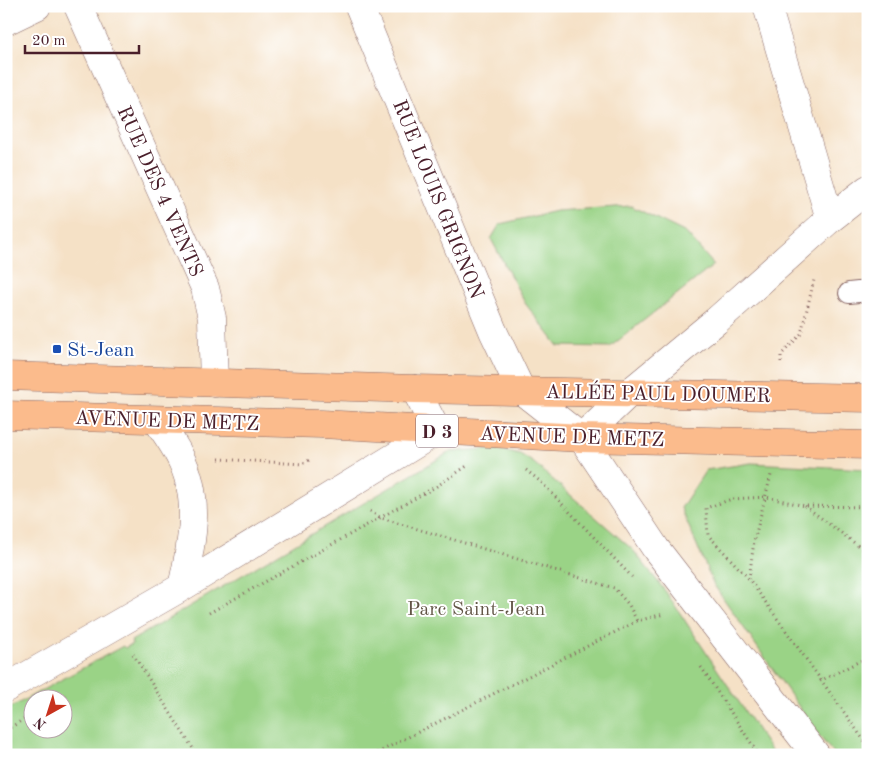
<svg xmlns="http://www.w3.org/2000/svg" width="874" height="761" font-family="'Old Standard TT',serif">
<style>
.green{fill:#9ad386;stroke:#727958;fill-rule:evenodd}
.lines{fill:none;stroke-linecap:round;stroke-linejoin:round}
.service-casing{stroke:#866361;stroke-width:22}
.minor-casing{stroke:#866361;stroke-width:29}
.primary-casing{stroke:#866361;stroke-width:29}
.path{stroke:#866361;stroke-width:3;stroke-dasharray:1 4;stroke-linecap:butt}
.service{stroke:#fff;stroke-width:20}
.minor{stroke:#fff;stroke-width:28}
.primary{stroke:#fbbb8c;stroke-width:28}
.transit-dot{fill:#1a4fb4;stroke:#fff;stroke-width:2}
.labels{text-anchor:middle;stroke-width:4;stroke-linejoin:round;paint-order:stroke}
.shield{fill:#fff;stroke:#80626b;stroke-width:1}
.shield-label{font-size:19px;font-weight:bold;fill:#4a1f2b}
.street-label{font-size:20px;fill:#4a1f2b;stroke:#fff}
.transit-label{font-size:20px;fill:#164399;stroke:#fff;text-anchor:start}
.park-label{font-size:20px;fill:#625546;stroke:#fff}
</style>
<rect width="100%" height="100%" fill="#fff"/>
<filter id="ink" filterUnits="userSpaceOnUse"><feTurbulence type="fractalNoise" baseFrequency=".02" numOctaves="2"/><feDisplacementMap in="SourceGraphic" scale="10" xChannelSelector="R" yChannelSelector="G"/><feConvolveMatrix kernelMatrix="1 2 1 2 8 2 1 2 1" color-interpolation-filters="sRGB"/></filter>
<filter id="wash" filterUnits="userSpaceOnUse"><feTurbulence type="fractalNoise" baseFrequency=".0096" numOctaves="4" result="noise"/><feDisplacementMap in="SourceGraphic" scale="20" xChannelSelector="R" yChannelSelector="G"/><feGaussianBlur stdDeviation="1.12" result="paint"/><feColorMatrix in="noise" values="0 0 0 0 0 0 0 0 0 0 0 0 0 0 0 0 0 1.4 0 .05"/><feComposite in="paint" operator="in"/></filter>
<g filter="url(#wash)">
<rect width="100%" height="100%" fill="#f5e1c6"/>
<path class="green" d="M 631,206 L 686,233 L 714,265 L 610,347 L 558,346 L 525,303 L 491,239 L 500,224 L 556,211 Z
M 495,448 L 520,454 L 534,463 L 633,550 L 666,592 L 774,755 L 6,755 L 6,710 L 123,646 L 125,648 L 132,644 L 131,641 L 450,452 ZM 32,698 L 62,698 L 62,728 L 32,728 Z
M 751,463 L 868,469 L 868,755 L 835,755 L 820,737 L 714,585 L 681,508 L 706,470 Z"/>
</g>
<g filter="url(#ink)">
<g class="lines">
<g class="service-casing">
<path id="service" d="M 849,293 L 868,291"/>
</g>
<g class="minor-casing">
<path id="minor" d="M 78,6 L 205,288 L 212,318 L 214,383
M 359,6 L 493,331 L 521,390 L 582,438 L 656,549 L 816,755
M 767,6 L 830,219
M 6,21 L 37,6
M 157,420 C 164,431 173,443 179,455 C 202,497 192,544 182,587
M 582,438 L 629,393 L 716,321 L 830,219 L 868,189
M 6,688 L 182,587 L 437,431 L 415,389"/>
</g>
<g class="primary-casing">
<path id="primary" d="M 6,376 L 415,389 L 868,398
M 6,415 L 321,424 L 582,438 L 868,445"/>
</g>
<path class="path" d="M 781,362 L 781,355 L 801,334 L 814,280
M 219,459 L 302,464 L 311,459
M 526,470 L 541,482 L 632,577
M 805,506 L 868,553
M 868,507 L 805,506 L 766,497 L 732,499 L 706,508 L 708,535 L 749,579 L 868,746
M 370,511 L 381,518 L 614,588 L 629,605 L 637,621
M 749,579 L 754,541 L 771,475
M 209,613 L 437,486 L 467,466
M 133,654 L 197,755
M 701,667 L 759,755
M 820,681 L 868,657
M 6,730 L 26,718
M 373,755 L 637,621 L 664,614"/>
<use href="#service" class="service"/>
<use href="#minor" class="minor"/>
<use href="#primary" class="primary"/>
</g>
</g>
<rect class="transit-dot" x="52" y="344" width="10" height="10" rx="2.5"/>
<g class="labels">
<rect class="shield" x="416" y="414.5" width="42" height="33" rx="4"/>
<g class="shield-label">
<text x="437" y="438">D 3</text>
</g>
<g class="street-label">
<text transform="translate(161 191) rotate(66)" y="7">RUE DES 4 VENTS</text>
<text transform="translate(439 199) rotate(68)" y="7">RUE LOUIS GRIGNON</text>
<text transform="translate(658 393) rotate(1)" y="7">ALLÉE PAUL DOUMER</text>
<text transform="translate(167 420) rotate(2)" y="7">AVENUE DE METZ</text>
<text transform="translate(572 436) rotate(2)" y="7">AVENUE DE METZ</text>
</g>
<g class="transit-label">
<text x="67" y="356">St-Jean</text>
</g>
<g class="park-label">
<text x="476" y="615">Parc Saint-Jean</text>
</g>
</g>
<rect width="874" height="761" fill="none" stroke="#fff" stroke-width="25"/>
<g transform="translate(48 714) rotate(219)"><circle r="24" fill="#ffffff" stroke="#b7a5aa"/>
<path d="M0-4L9 19L0 12L-9 19Z" fill="#c8321e"/>
<text y="-8" font-size="14" font-weight="bold" text-anchor="middle" fill="#4a1f2b">N</text>
</g>
<path d="M25 45v8h114v-8" fill="none" stroke="#4a1f2b" stroke-width="2.5"/>
<text x="32" y="45" font-size="15" fill="#4a1f2b" stroke="#ffffff" stroke-width="4" paint-order="stroke">20 m</text>
</svg>
